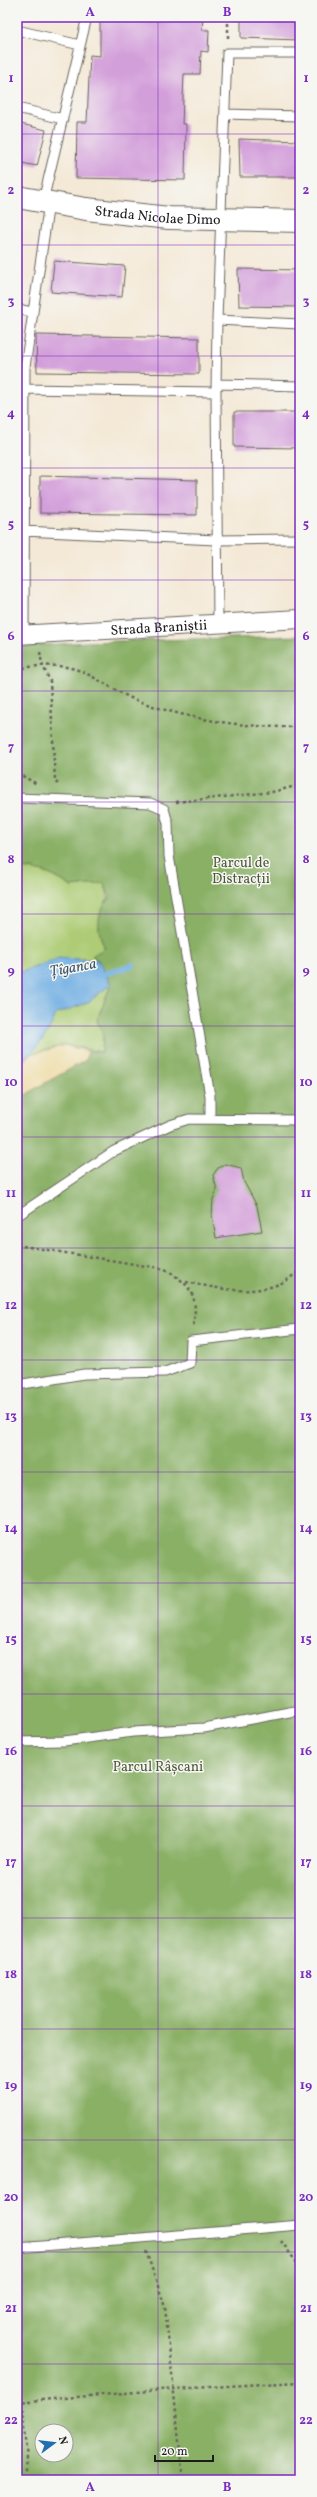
<svg xmlns="http://www.w3.org/2000/svg" width="317" height="2497" font-family="Vollkorn,serif">
<style>
.green{fill:#adcc74;stroke:#647448}
.forest{fill:#8ab066;stroke:#536641;fill-rule:evenodd}
.sand{fill:#eeda9e;stroke:#857b5d}
.water{fill:#71afe3;stroke:#466680}
.lines{fill:none;stroke-linecap:round;stroke-linejoin:round}
.stream{stroke:#71afe3;stroke-width:6}
.building{fill:#d39fda}
.service-casing{stroke:#68645d;stroke-width:11}
.minor-casing{stroke:#68645d;stroke-width:20}
.secondary-casing{stroke:#68645d;stroke-width:24}
.path{stroke:#68645d;stroke-width:2.5;stroke-dasharray:3 3;stroke-linecap:butt}
.service{stroke:#fff;stroke-width:9}
.minor{stroke:#fff;stroke-width:18}
.secondary{stroke:#fff;stroke-width:22}
.grid{fill:none;stroke:#7b2cbf;stroke-width:1;stroke-opacity:0.55}
.labels{text-anchor:middle;stroke-width:3;stroke-linejoin:round;paint-order:stroke}
.street-label{font-size:14px;fill:#1c1c1c;stroke:#f6f6f2}
.park-label{font-size:14px;fill:#4f5a3b;stroke:#f6f6f2}
.water-label{font-size:15px;font-style:italic;fill:#3e576c;stroke:#f6f6f2}
.neatline{fill:none;stroke:#7b2cbf;stroke-width:1.5}
.grid-label{font-size:13px;text-anchor:middle;font-weight:bold;fill:#7b2cbf}
</style>
<rect width="100%" height="100%" fill="#f6f6f2"/>
<filter id="ink" filterUnits="userSpaceOnUse"><feTurbulence type="fractalNoise" baseFrequency=".025" numOctaves="2"/><feDisplacementMap in="SourceGraphic" scale="8" xChannelSelector="R" yChannelSelector="G"/><feConvolveMatrix kernelMatrix="1 2 1 2 8 2 1 2 1" color-interpolation-filters="sRGB"/></filter>
<filter id="wash" filterUnits="userSpaceOnUse"><feTurbulence type="fractalNoise" baseFrequency=".012" numOctaves="4" result="noise"/><feDisplacementMap in="SourceGraphic" scale="16" xChannelSelector="R" yChannelSelector="G"/><feGaussianBlur stdDeviation="0.9" result="paint"/><feColorMatrix in="noise" values="0 0 0 0 0 0 0 0 0 0 0 0 0 0 0 0 0 1.4 0 .05"/><feComposite in="paint" operator="in"/></filter>
<g filter="url(#wash)">
<rect width="100%" height="100%" fill="#f4e9d7"/>
<path class="green" d="M 17,868 C 39,868 54,875 72,887 L 104,883 C 113,905 110,940 98,960 L 111,984 L 97,1020 L 103,1036 L 102,1052 L 65,1045 L 31,1054 L 17,1051 Z"/>
<path class="forest" d="M 300,636 L 300,2480 L 17,2480 L 17,1101 L 36,1088 L 86,1060 L 88,1051 L 102,1052 L 103,1036 L 97,1020 L 111,984 L 98,960 L 92,956 L 105,948 C 96,930 96,913 110,897 L 104,883 L 72,887 C 54,875 39,868 17,868 L 17,647 L 85,642 ZM 42,2431 L 66,2431 L 66,2455 L 42,2455 Z"/>
<path class="sand" d="M 65,1045 L 88,1051 L 86,1060 L 36,1088 L 17,1101 L 17,1065 L 31,1054 Z"/>
<path class="water" d="M 59,958 L 98,960 L 111,984 L 87,1003 L 56,1014 C 47,1038 37,1049 17,1065 L 17,970 L 22,972 Z"/>
<g class="lines">
<path class="stream" d="M 98,976 L 133,965"/>
</g>
<g id="blocks">
<path class="building" d="M 100,17 L 203,17 L 202,30 L 209,30 L 208,52 L 201,51 L 200,74 L 184,74 L 182,124 L 186,124 L 185,180 L 76,178 L 77,122 L 87,122 L 90,55 L 100,56 Z
M 241,17 L 300,17 L 300,40 L 241,38 Z
M 17,123 L 46,130 L 37,166 L 17,162 Z
M 239,139 L 300,141 L 300,177 L 240,177 Z
M 54,261 L 125,266 L 122,297 L 51,292 Z
M 238,269 L 300,270 L 300,307 L 239,306 Z
M 36,335 L 199,338 L 199,374 L 37,372 Z
M 234,412 L 300,412 L 300,448 L 234,447 Z
M 40,476 L 197,480 L 197,515 L 40,513 Z
M 225,1164 L 241,1168 L 244,1182 L 257,1206 L 262,1231 L 216,1238 L 212,1215 L 213,1199 L 217,1190 L 213,1175 L 218,1168 Z"/>
</g>
</g>
<g filter="url(#ink)">
<use href="#blocks" fill-opacity="0" stroke="#68645d" stroke-width="1"/>
<g class="lines">
<g class="service-casing">
<path id="service" d="M 17,30 L 80,45
M 300,53 L 227,53 L 217,320 L 300,324
M 17,108 L 63,119
M 225,114 L 300,116
M 43,201 L 87,17
M 17,309 L 32,312
M 217,320 L 216,392 L 218,624
M 216,384 L 300,386
M 24,389 L 216,392
M 23,531 L 216,540 L 300,539
M 24,635 L 25,367 L 49,203
M 17,798 L 150,803 L 164,809 L 168,823 L 169,856 L 210,1096 L 210,1119
M 17,1216 L 114,1151 L 170,1125 L 189,1119 L 300,1120
M 17,1385 L 84,1374 L 165,1372 L 190,1363 L 191,1341 L 300,1329
M 17,1742 L 64,1741 L 133,1732 L 204,1728 L 300,1710
M 17,2248 L 300,2225"/>
</g>
<g class="minor-casing">
<g id="minor">
<path id="s1" d="M 17,635 L 300,619"/>
</g>
</g>
<g class="secondary-casing">
<g id="secondary">
<path id="s2" d="M 17,197 L 86,209 L 169,218 L 300,221"/>
</g>
</g>
<path class="path" d="M 228,38 L 228,17
M 40,652 L 42,664 L 50,681 L 55,780 L 59,786
M 17,669 C 38,665 62,663 83,672 C 101,680 118,693 136,700 C 188,720 245,728 300,727
M 17,773 L 37,784
M 176,802 L 272,792 L 300,785
M 17,1245 L 165,1269 C 191,1285 199,1295 193,1327
M 186,1282 C 216,1288 249,1296 279,1284 C 286,1282 293,1275 300,1271
M 281,2241 L 300,2267
M 146,2251 L 165,2307 L 183,2480
M 17,2355 L 29,2480
M 17,2402 L 174,2389 L 300,2382"/>
<use href="#service" class="service"/>
<use href="#minor" class="minor"/>
<use href="#secondary" class="secondary"/>
</g>
</g>
<path class="grid" d="M 158,17 L 158,2480M 17,134 L 300,134M 17,245 L 300,245M 17,356 L 300,356M 17,468 L 300,468M 17,580 L 300,580M 17,691 L 300,691M 17,802 L 300,802M 17,914 L 300,914M 17,1026 L 300,1026M 17,1137 L 300,1137M 17,1248 L 300,1248M 17,1360 L 300,1360M 17,1472 L 300,1472M 17,1583 L 300,1583M 17,1694 L 300,1694M 17,1806 L 300,1806M 17,1918 L 300,1918M 17,2029 L 300,2029M 17,2140 L 300,2140M 17,2252 L 300,2252M 17,2364 L 300,2364"/>
<g class="labels">
<g class="street-label">
<text dy="5" stroke="none"><textPath href="#s2" startOffset="142">Strada Nicolae Dimo</textPath></text>
<text dy="5" stroke="none"><textPath href="#s1" startOffset="142">Strada Braniștii</textPath></text>
</g>
<g class="park-label">
<text x="241" y="867">Parcul de<tspan x="241" dy="16">Distracții</tspan></text>
<text x="158" y="1771">Parcul Râșcani</text>
</g>
<g class="water-label">
<text transform="translate(73 967) rotate(-10)" y="5">Țîganca</text>
</g>
</g>
<rect width="317" height="2497" fill="none" stroke="#f6f6f2" stroke-width="44"/>
<g transform="translate(54 2443) rotate(75)"><circle r="19" fill="#f6f6f2" stroke="#9f9f9c"/>
<path d="M0-3L7 15L0 10L-7 15Z" fill="#1f6fb2"/>
<text y="-6" font-size="11" font-weight="bold" text-anchor="middle" fill="#1c1c1c">N</text>
</g>
<path d="M155 2455v6h58v-6" fill="none" stroke="#1c1c1c" stroke-width="2"/>
<text x="161" y="2455" font-size="12" fill="#1c1c1c" stroke="#f6f6f2" stroke-width="3" paint-order="stroke">20 m</text>
<rect x="22" y="22" width="273" height="2453" class="neatline"/>
<g class="grid-label">
<text x="90" y="16">A</text>
<text x="227" y="16">B</text>
<text x="11" y="82">1</text>
<text x="306" y="82">1</text>
<text x="11" y="194">2</text>
<text x="306" y="194">2</text>
<text x="11" y="305">3</text>
<text x="306" y="305">3</text>
<text x="11" y="417">4</text>
<text x="306" y="417">4</text>
<text x="11" y="528">5</text>
<text x="306" y="528">5</text>
<text x="11" y="640">6</text>
<text x="306" y="640">6</text>
<text x="11" y="751">7</text>
<text x="306" y="751">7</text>
<text x="11" y="863">8</text>
<text x="306" y="863">8</text>
<text x="11" y="974">9</text>
<text x="306" y="974">9</text>
<text x="11" y="1086">10</text>
<text x="306" y="1086">10</text>
<text x="11" y="1197">11</text>
<text x="306" y="1197">11</text>
<text x="11" y="1309">12</text>
<text x="306" y="1309">12</text>
<text x="11" y="1420">13</text>
<text x="306" y="1420">13</text>
<text x="11" y="1532">14</text>
<text x="306" y="1532">14</text>
<text x="11" y="1643">15</text>
<text x="306" y="1643">15</text>
<text x="11" y="1755">16</text>
<text x="306" y="1755">16</text>
<text x="11" y="1866">17</text>
<text x="306" y="1866">17</text>
<text x="11" y="1978">18</text>
<text x="306" y="1978">18</text>
<text x="11" y="2089">19</text>
<text x="306" y="2089">19</text>
<text x="11" y="2201">20</text>
<text x="306" y="2201">20</text>
<text x="11" y="2312">21</text>
<text x="306" y="2312">21</text>
<text x="11" y="2424">22</text>
<text x="306" y="2424">22</text>
<text x="90" y="2491">A</text>
<text x="227" y="2491">B</text>
</g>
</svg>
